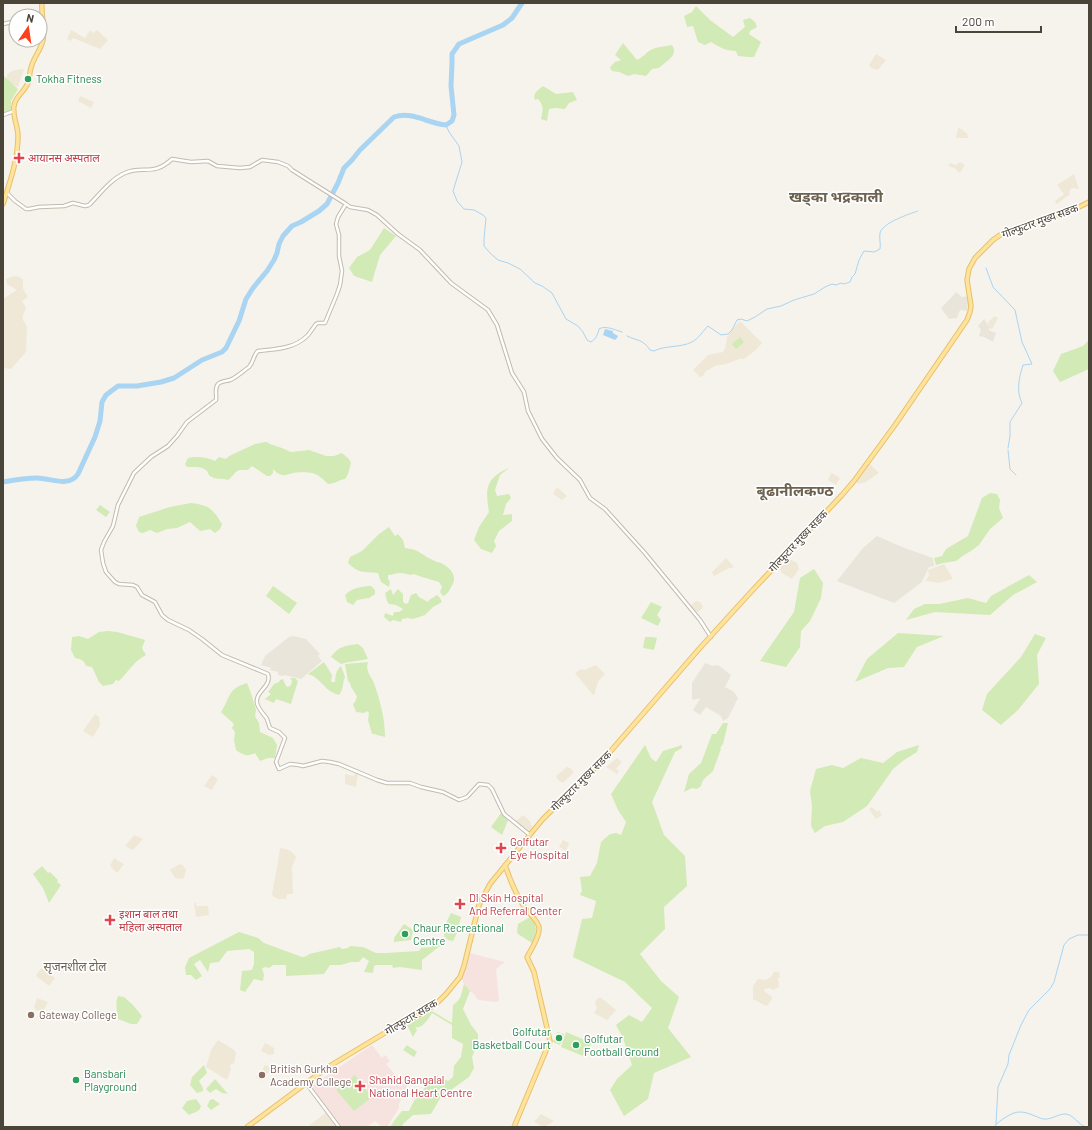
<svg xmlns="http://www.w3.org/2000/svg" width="1092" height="1130" font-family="Barlow,'Noto Sans Devanagari',sans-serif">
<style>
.residential{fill:#eae5da}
.education{fill:#efe8d6}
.medical{fill:#f6e3e0}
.green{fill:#d2eab5}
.water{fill:#a9d4f2}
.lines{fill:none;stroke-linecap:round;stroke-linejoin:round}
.stream{stroke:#a9d4f2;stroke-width:1}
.river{stroke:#a9d4f2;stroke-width:5}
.minor-casing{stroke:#c2bbae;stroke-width:4.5}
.major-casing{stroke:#e6c16a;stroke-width:5.5}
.minor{stroke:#fff;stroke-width:2.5}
.major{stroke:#ffe39c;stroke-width:3.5}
.leisure-dot{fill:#2e9e5b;stroke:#fff;stroke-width:1.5}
.health-dot{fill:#e0444e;stroke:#fff;stroke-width:1.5}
.education-dot{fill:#8d6e63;stroke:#fff;stroke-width:1.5}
.labels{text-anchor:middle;stroke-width:3;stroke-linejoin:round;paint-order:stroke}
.leisure-label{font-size:11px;fill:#27864d;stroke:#fff;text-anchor:start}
.health-label{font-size:11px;fill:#be3a42;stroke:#fff;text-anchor:start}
.street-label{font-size:11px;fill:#4b4439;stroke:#fff}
.education-label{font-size:11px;fill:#785e54;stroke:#fff;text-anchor:start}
.neighbourhood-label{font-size:12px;fill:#6e6250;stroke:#fff}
.district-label{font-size:15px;font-weight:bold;fill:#6e6250;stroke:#fff}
</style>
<rect width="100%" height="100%" fill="#f6f3ec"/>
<path class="residential" d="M 956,292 L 962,297 L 969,296 L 967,311 L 960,310 L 957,318 L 949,319 L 941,308 L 950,299 Z
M 984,319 L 989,326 L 989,330 L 996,333 L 993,342 L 982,336 L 981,337 L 979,336 L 981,330 L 978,326 Z
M 877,536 L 902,547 L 933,558 L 934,566 L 929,567 L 922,582 L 894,603 L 837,581 L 863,548 Z
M 294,636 L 306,639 L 320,654 L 318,656 L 322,661 L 301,679 L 284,675 L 283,676 L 278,675 L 278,672 L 270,670 L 271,668 L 261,665 L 265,656 L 289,637 Z
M 705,663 L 713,666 L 718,665 L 731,675 L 725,687 L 734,692 L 738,698 L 728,718 L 723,721 L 721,716 L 706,707 L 700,715 L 693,710 L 700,699 L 699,698 L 694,700 L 692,699 L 692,683 Z"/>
<path class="education" d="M 71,30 L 85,38 L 90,30 L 93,33 L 97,30 L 108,40 L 100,49 L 73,38 L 71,41 L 67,39 Z
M 876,54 L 886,60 L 878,70 L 871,68 L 869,65 Z
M 24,69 L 18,87 L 9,82 L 7,78 L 7,75 L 10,72 L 15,70 Z
M 80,96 L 94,102 L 91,108 L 78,101 Z
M 958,128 L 964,130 L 963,131 L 967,133 L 968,138 L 956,138 Z
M 960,162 L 965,165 L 960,173 L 956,170 L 957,169 L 948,166 L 950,163 L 956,165 Z
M 1074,174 L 1079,189 L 1073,188 L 1070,189 L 1069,193 L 1070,194 L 1057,204 L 1055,201 L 1064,194 L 1057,185 Z
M 14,276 L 20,277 L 23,280 L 23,289 L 28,297 L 22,301 L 26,308 L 23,315 L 23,320 L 27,327 L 26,352 L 11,369 L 3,368 L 3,299 L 17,290 L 7,284 L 6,279 Z
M 995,316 L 998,318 L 992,329 L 989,328 L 988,322 Z
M 740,321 L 762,343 L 756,350 L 744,359 L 739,359 L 726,364 L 715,366 L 706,371 L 703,376 L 700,377 L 693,370 L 708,355 L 723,352 L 725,349 L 727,337 L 735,326 Z
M 869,463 L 879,473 L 866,482 L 859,484 L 855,481 Z
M 831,473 L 832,473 L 840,478 L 836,485 L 828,480 Z
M 557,487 L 567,496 L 562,500 L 553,494 Z
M 786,557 L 797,563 L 799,569 L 792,579 L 782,573 L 778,566 Z
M 726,558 L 734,567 L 727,569 L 714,576 L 712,572 Z
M 944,564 L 953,579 L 939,583 L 925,581 L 929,576 L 928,570 Z
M 696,601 L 700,602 L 703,606 L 702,609 L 698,612 L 695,611 L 691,605 Z
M 596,665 L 605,674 L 598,682 L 594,695 L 593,695 L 575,673 L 581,669 L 585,670 Z
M 95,714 L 99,717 L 100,725 L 93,737 L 83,731 Z
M 617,758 L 622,762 L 616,769 L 619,771 L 617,774 L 606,767 Z
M 567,767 L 570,768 L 574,772 L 563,783 L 558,780 L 556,776 Z
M 355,773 L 358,773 L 356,787 L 345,784 L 345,774 L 354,776 Z
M 212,775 L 218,779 L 212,790 L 204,786 Z
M 872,807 L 877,812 L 879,810 L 882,815 L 876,819 L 869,809 Z
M 523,815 L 527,818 L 531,823 L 530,824 L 533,827 L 529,832 L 516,821 Z
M 134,835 L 143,839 L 133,850 L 125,846 Z
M 563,840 L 569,843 L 566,851 L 559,847 Z
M 280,848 L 286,849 L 292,852 L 296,857 L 292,867 L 293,894 L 287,894 L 286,899 L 278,899 L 273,896 L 272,894 L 278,862 Z
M 114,858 L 124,864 L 117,873 L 110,866 Z
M 182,864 L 186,870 L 184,877 L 183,879 L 175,878 L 170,870 L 178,865 Z
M 194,903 L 196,903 L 196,906 L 208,906 L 209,915 L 196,917 Z
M 41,968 L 55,978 L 49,986 L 36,976 Z
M 774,972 L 779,972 L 780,977 L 778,978 L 779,987 L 773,990 L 770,988 L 765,989 L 764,991 L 772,997 L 772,999 L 767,1006 L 766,1006 L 753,999 L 753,986 L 758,979 L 765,980 L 771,977 Z
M 600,997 L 616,1010 L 607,1020 L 594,1013 L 597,1008 L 595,1004 L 596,1000 Z
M 37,998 L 48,1002 L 42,1013 L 34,1008 Z
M 218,1040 L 234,1050 L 236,1053 L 234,1063 L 230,1065 L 231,1070 L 227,1080 L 206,1067 L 211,1050 Z
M 265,1043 L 274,1048 L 274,1054 L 269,1055 L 261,1051 Z
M 265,1065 L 275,1070 L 273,1073 L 269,1072 L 262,1081 L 256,1077 L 262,1070 Z
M 327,1112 L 338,1127 L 307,1127 Z
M 541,1114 L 554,1121 L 544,1127 L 534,1122 Z"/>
<path class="medical" d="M 470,953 L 505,962 L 496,969 L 499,1001 L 496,1002 L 478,1000 L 474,994 L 470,991 L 464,984 L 462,979 Z
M 372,1045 L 382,1058 L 385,1055 L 390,1061 L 386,1064 L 402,1083 L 403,1082 L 408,1084 L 399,1104 L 399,1108 L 387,1127 L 382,1127 L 375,1121 L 367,1127 L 339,1127 L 310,1087 Z"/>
<path class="green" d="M 696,6 L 710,20 L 733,37 L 745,27 L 743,20 L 750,18 L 755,22 L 757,27 L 750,31 L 749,34 L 761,42 L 754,57 L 749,57 L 738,56 L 736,51 C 726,51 719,47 711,42 L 705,45 L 698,42 L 693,26 L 687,27 L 684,16 L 692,12 Z
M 623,43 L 637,60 C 644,57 647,51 653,49 C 659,46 666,47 672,45 C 677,53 672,57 666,62 C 659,67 662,68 652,69 L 646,76 L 634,74 L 628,76 L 619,72 L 612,71 L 610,68 L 611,66 L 615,62 L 621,60 L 615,55 Z
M 3,76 L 5,77 L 18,89 L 11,101 L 11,110 L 3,113 Z
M 543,86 L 556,94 L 573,92 L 577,100 L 569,103 L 565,109 L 555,108 L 549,109 L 547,121 L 541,119 C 543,111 544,105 538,99 L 535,100 C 532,94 538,90 543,86 Z
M 384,228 L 396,236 L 380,255 L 372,282 L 354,276 L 349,268 L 357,257 L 370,250 Z
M 740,337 L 744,342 L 736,349 L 732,344 Z
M 1089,340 L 1089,369 L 1060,382 L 1053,371 L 1061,354 L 1083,346 Z
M 265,442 L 267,442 L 270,444 L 282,448 L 291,452 L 309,450 L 326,456 L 334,456 L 342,453 L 349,459 L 351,463 L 348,474 L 345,479 C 338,480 335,484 328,484 C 323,479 319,475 312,473 C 309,472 296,472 293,473 C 283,476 281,477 273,469 L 273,473 L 270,476 L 267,476 L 252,466 L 248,470 C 246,470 243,470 241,470 C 235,470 233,477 228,480 C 223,478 218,480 212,477 C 208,476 209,473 206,470 C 201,466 193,467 187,467 L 185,464 L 188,458 C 197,456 207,457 215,461 L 219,457 L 226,459 L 229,456 L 255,444 Z
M 509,468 L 500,475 L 495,490 L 497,496 L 509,494 L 511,498 L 506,504 L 503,515 L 512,514 L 512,521 L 499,531 L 494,541 L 496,546 L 492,553 L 481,549 L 474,540 L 479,527 L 489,512 C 485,488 486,478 509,468 Z
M 990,493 L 997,494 L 1000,500 L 999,508 L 1003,518 L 990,529 L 979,545 L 971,551 L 964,555 L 956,561 L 943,563 L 936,565 L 934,558 L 942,556 L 946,549 L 968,536 L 982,498 Z
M 191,503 C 209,505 213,509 222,524 L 220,529 L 215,533 L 210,529 L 200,531 L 190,522 L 177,528 L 167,529 L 157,533 L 150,530 L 143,533 L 139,532 L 136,526 L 139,517 L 170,507 Z
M 100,505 L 110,512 L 106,517 L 96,510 Z
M 389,527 L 395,536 L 398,534 L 403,540 L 405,548 C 420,550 419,553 431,559 C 435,562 439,562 443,564 C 452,569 458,578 451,587 C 449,591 448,594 443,596 L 440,592 L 442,587 L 439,582 L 422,577 L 414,574 C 409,576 405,573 400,573 C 396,573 392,575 388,575 L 388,579 L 390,582 L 389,587 L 381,582 L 378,573 C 364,572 358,573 348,563 L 350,557 L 362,551 L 379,534 Z
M 814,569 L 823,583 L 821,598 L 810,621 L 801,631 L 800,647 L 786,667 L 760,661 L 794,612 L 800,578 Z
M 1029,575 L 1037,582 L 1013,595 L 990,615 L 935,612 L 906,620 L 914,609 L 925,604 L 939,604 L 968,598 L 986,603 L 991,596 Z
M 273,586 L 297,603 L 289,614 L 266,596 Z
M 371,586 L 375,590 L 375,594 L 369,598 L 357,600 L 353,605 L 347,602 L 345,595 C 354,587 359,587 371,586 Z
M 391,589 L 393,595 L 398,589 L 403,594 L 403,602 L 406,604 L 408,603 L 411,595 L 416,593 L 419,597 L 428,602 L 429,600 L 437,595 L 440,598 L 442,602 L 433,607 L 425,615 L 413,619 L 408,618 L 402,619 L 401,622 L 393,620 L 390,622 L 384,617 L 385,613 L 393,616 L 394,612 L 399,612 L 403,609 L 396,605 L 389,604 L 387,601 L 385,593 Z
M 651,602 L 662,607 L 657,615 L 661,620 L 658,626 L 641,618 Z
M 108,631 L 117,632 L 142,639 L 145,640 L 142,648 L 146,655 C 134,661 128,672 119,681 L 116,680 L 113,684 L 103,686 L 99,682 L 92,667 L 86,666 C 84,660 81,659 75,658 L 71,650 L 72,637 L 79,636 L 88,639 L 99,632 Z
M 898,633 L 944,636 L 917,647 L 904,667 L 888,668 L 855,682 L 867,659 Z
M 1035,634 L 1046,638 L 1037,655 L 1039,684 L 1018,710 L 1001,725 L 982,710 L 987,694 L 1021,657 Z
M 645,637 L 652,637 L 657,638 L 654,650 L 643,648 Z
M 358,644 L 363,648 L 368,659 C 359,661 350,661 341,664 L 331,657 C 339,646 345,646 358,644 Z
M 324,662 L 332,675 L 331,682 L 335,682 C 336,675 335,672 341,666 L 345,677 C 342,684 344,689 339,695 C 326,691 326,686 317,679 C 314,676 311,675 308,674 Z
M 368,662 C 365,671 371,676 374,683 C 380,701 385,718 385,737 C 380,736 376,734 372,734 L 368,720 L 369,713 L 367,711 L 364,713 L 356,712 L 353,704 L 355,702 L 357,697 C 355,691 351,689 350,683 L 348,681 L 345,664 Z
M 290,678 L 295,678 L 298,681 L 291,704 L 276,699 L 274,703 L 265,699 L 271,694 L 268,692 L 274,684 L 279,682 L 280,680 L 283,679 L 286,686 L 288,687 L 291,685 L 292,681 Z
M 247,683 L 251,693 L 256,710 L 255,716 L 259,723 L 260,732 L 273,738 L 277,745 L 275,758 L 268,758 L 260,761 L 255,753 C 247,757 243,755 236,750 L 234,740 L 235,732 L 232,728 L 234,724 L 221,712 C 231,697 227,689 247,683 Z
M 723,723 L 728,723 L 723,744 L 720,748 L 721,749 L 713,771 L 703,780 L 701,786 L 697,789 L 692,788 L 684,792 L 689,774 L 701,763 L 712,734 L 716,734 Z
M 645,745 L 651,758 L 656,762 L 663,751 L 679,746 L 682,745 L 682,748 L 675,752 L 652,802 L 664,835 L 685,856 L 687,886 L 664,907 L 665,929 L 640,954 L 661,981 L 679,997 L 668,1028 L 691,1057 L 654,1073 L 648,1099 L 624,1116 L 610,1090 L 617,1079 L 632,1065 L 623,1038 L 616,1025 L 629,1015 L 642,1022 L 652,1008 L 625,982 L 573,957 L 582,919 L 592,918 L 596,901 L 580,895 L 582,891 L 580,877 L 590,876 L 597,863 L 601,842 L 610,834 L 616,833 L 621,835 L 626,822 L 618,810 L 611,794 Z
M 919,745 L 917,752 L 904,760 L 893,769 L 867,806 L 843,822 L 825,826 L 815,833 L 811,826 L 812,806 L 810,791 L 816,769 L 832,765 L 843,768 L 861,758 L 883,763 L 897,752 Z
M 501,813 L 508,820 L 502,835 L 491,827 Z
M 42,866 L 48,873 L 50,872 L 58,880 L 57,882 L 61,885 L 49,903 L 43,888 L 33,874 Z
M 451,913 L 461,917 L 457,933 L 453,941 L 448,940 L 444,936 L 444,927 Z
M 530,917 C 538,926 537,932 532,943 L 518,934 L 517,932 L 518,924 Z
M 404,924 L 413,930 L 411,940 L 394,942 L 394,938 Z
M 239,932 L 258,938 L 264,943 L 302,957 L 307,956 L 309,954 L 340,947 L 342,949 L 348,948 L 350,946 L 363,947 L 376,953 L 386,953 L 419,951 L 421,948 L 431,947 L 437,943 L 439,944 L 440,946 L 422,960 L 422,970 L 400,967 L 393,968 L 392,965 L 377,965 L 374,966 L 373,973 L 364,972 L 369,961 L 363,957 L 359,962 L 351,962 L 341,965 L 330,965 L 324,974 L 286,976 L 286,965 L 273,965 L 269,968 L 266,967 L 262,968 L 264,975 L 263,981 L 254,979 L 245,992 L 240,990 L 242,971 L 252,970 L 254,964 L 254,952 L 249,949 L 227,951 L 219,962 L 210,963 L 208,972 L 200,960 L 194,964 L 202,976 L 196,980 L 191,975 L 186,975 L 185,967 L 189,958 Z
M 464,984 L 470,991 L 463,1009 L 471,1025 L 478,1034 L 478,1043 L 472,1057 L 474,1068 L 469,1077 L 441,1097 L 431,1114 L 413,1115 L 403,1124 L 402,1127 L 390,1127 L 394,1121 L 402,1111 L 409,1111 L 414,1101 L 435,1075 L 448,1081 L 453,1077 L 454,1066 L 461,1057 L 463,1044 L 452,1038 L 452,1025 L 432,1013 C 428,1019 423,1029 415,1027 L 417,1030 L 413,1037 L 407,1025 L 432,1011 L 452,1023 L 453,1005 C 462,999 461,994 464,984 Z
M 118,996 L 124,997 L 133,1005 L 142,1016 L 137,1024 L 131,1024 L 118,1019 C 117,1011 115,1004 118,996 Z
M 557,1032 L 564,1034 L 560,1045 L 553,1042 Z
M 566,1032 L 592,1043 L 583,1056 L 561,1047 Z
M 407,1045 L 417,1052 L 414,1057 L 403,1050 Z
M 204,1065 L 207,1073 L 199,1081 L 203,1088 L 203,1091 L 197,1093 L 190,1085 L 192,1077 Z
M 355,1075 L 372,1097 L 354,1111 L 336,1090 L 342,1086 L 344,1088 L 348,1085 L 347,1082 Z
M 215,1079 L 228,1094 L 222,1093 L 216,1089 L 210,1093 L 206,1089 Z
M 196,1099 L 201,1106 C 200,1112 194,1112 189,1115 L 182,1108 L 187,1101 Z
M 213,1099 L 220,1104 L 211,1110 L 207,1106 L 210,1100 Z"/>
<path class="water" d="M 605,329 L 613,331 L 613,333 L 618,336 L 617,338 L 615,340 L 603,335 Z"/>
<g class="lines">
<path class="stream" d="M 446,125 L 449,132 L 459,146 L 462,162 L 453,191 L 457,201 L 464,209 L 474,210 L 483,215 L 486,218 L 484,239 L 484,246 L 490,253 L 498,260 L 508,263 L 520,269 L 535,283 L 542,286 L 552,293 L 566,319 L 578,326 L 583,332 L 587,340 L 591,342 C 596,339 598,334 599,329 C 605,325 615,330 622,332
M 986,268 L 993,287 L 1015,310 L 1022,342 L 1032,364 L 1023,365 C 1019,378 1016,391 1022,403 L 1010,422 L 1010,436 L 1008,448
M 627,336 C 637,341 643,339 650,350 L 654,351 C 666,345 680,348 692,342 C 698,339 703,331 708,326 L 721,335 L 728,334 L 732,330 L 737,320 L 741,319 L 747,321 L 755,317 L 767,309 L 781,306 L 794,300 L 814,294 L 825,287 L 832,284 L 836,285 L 841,283 L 844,284 L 850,282 L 852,277 L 855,274 L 859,260 L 864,251 L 874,252 L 880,249 C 881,244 879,238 880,233 C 882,223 909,214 918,211
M 1008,450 L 1010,469 L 1016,475
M 996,1124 L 998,1087 L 1008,1064 L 1009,1055 L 1021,1025 L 1029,1010 L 1050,989 L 1054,982 L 1064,945 L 1069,939 L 1078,935 L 1089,935
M 994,1127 C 997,1123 1001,1120 1006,1117 C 1017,1110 1023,1111 1035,1116 C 1038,1117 1041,1119 1044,1119 C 1051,1120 1058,1114 1065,1114 C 1073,1114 1078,1124 1085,1127"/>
<path class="river" d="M 3,482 C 14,480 26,478 37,478 C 50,478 69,488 78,474 L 95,437 L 100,421 L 102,402 L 106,395 L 118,386 L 137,386 L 161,382 L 174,378 L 202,360 L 222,352 L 226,348 L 239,321 L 246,299 L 253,288 L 267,271 L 274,260 L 277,253 L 279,244 L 283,236 L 292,226 L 301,222 L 319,211 L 327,204 L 338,183 L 344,168 L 352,160 L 360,150 L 394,117 C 412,111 427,123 446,125 L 452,121 L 454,115 L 451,86 L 452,63 L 452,54 L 459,44 L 503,25 L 512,18 L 522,3"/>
<g class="minor-casing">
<path id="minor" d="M 3,24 L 16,21
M 3,115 L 14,111
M 7,193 L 15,201 L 26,209 L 29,209 L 39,207 L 64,206 L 73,203 L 85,206 L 89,205 C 100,194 111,179 125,173 C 143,165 153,177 172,159 L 191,162 L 208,161 L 217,166 L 240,168 L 250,167 L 262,160 L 278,162 L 288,166 L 292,170 L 346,204 L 350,207 L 368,210 L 377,215 L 398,234 L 420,250 L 451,283 L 488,310 L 497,325 L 512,373 L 524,392 L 528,411 L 542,439 L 557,458 L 580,480 L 590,498 L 605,509 L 644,552 L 700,620 L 711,637
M 346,204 L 338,217 L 336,224 L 339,235 L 339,256 L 342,271 L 340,285 L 337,294 L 325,323 L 318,323 L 316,324 C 313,328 310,333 307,336 C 294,349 275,349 258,351 C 253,355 254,362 249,367 C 243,371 237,377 230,380 C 227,381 221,381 218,384 C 214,389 217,395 216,400 L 187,422 L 177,436 L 168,446 L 151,457 L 134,473 L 118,505 L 113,526 L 104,542 L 101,550 L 103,563 L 106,572 L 115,582 L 119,584 L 133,585 L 137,587 L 142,595 L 155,602 L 162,615 L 168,620 L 189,630 L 202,639 L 222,655 L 268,674 C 272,687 255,691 257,703 C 258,709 264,714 267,719 C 268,722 269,726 270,728 L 279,732 L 285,738 L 276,762 L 279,769 L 290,764 L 299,765 L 303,766 L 322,761 L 330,762 L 339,764 L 377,780 L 387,783 L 410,783 L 421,787 L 443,792 L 459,800 L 467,797 L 479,784 L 488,785 L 492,789 L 504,814 L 530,835
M 306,1083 L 339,1127"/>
</g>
<g class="major-casing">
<path id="major" d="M 3,204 C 10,182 18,159 18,136 C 18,126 12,115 14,106 C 15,97 23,93 27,85 C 30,80 29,74 31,68 C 33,58 41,50 43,40 C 45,28 41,15 42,3
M 505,865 C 510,880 516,895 525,908 C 529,914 539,921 539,928 C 540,936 531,950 527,957 L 534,972 L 550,1041 L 514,1127
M 247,1127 L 328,1067 L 388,1031 L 424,1012 L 437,1003 L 446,994 L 460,977 L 464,966 L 479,905 L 490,884 L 542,820 L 571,791 L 603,760 L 699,649 L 750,593 L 842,495 L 854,481 L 895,425 L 967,320 L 970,312 L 971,306 L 967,280 L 969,269 L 975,258 L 993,240 L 1000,235 L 1046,218 L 1075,209 L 1089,202"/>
</g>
<use href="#minor" class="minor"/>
<use href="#major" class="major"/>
</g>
<g class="leisure-dot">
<circle cx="28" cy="79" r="4"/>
<circle cx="405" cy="934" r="4"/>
<circle cx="559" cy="1038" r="4"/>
<circle cx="576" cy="1045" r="4"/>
<circle cx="76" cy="1080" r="4"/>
</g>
<g class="health-dot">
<path d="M17 152h4v4h4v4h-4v4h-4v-4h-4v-4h4z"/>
<path d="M499 842h4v4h4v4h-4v4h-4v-4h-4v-4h4z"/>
<path d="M458 898h4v4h4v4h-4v4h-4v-4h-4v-4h4z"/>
<path d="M108 914h4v4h4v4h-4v4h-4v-4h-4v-4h4z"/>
<path d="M358 1080h4v4h4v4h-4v4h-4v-4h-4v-4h4z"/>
</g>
<g class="education-dot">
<circle cx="31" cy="1015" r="4"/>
<circle cx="262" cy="1075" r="4"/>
</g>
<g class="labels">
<g class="leisure-label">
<text x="36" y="83">Tokha Fitness</text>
<text x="413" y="932">Chaur Recreational<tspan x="413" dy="13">Centre</tspan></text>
<text x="551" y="1036" text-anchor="end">Golfutar<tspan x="551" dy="13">Basketball Court</tspan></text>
<text x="584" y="1043">Golfutar<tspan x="584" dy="13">Football Ground</tspan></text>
<text x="84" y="1078">Bansbari<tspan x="84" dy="13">Playground</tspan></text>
</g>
<g class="health-label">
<text x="28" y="162">आयानस अस्पताल</text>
<text x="510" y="846">Golfutar<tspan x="510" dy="13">Eye Hospital</tspan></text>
<text x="469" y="902">DI Skin Hospital<tspan x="469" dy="13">And Referral Center</tspan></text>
<text x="119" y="918">इशान बाल तथा<tspan x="119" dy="13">महिला अस्पताल</tspan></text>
<text x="369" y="1084">Shahid Gangalal<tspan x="369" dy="13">National Heart Centre</tspan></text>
</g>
<g class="street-label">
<text transform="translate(1040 221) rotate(-20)" y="4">गोल्फुटार मुख्य सडक</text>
<text transform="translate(798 541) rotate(-47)" y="4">गोल्फुटार मुख्य सडक</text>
<text transform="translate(581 781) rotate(-45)" y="4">गोल्फुटार मुख्य सडक</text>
<text transform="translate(411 1017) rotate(-31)" y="4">गोल्फुटार सडक</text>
</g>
<g class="education-label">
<text x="39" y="1019">Gateway College</text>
<text x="270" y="1073">British Gurkha<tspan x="270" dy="13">Academy College</tspan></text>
</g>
<g class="neighbourhood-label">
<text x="75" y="971">सृजनशील टोल</text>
</g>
<g class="district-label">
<text x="836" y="202">खड्का भद्रकाली</text>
<text x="795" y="496">बूढानीलकण्ठ</text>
</g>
</g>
<rect width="1092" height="1130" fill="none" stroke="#4b4439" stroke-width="8"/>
<g transform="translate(28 28) rotate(13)"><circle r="19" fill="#ffffff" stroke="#b7b4b0"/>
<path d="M0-3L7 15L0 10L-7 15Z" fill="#fc3f1d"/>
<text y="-6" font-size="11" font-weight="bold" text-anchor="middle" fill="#4b4439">N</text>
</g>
<path d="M956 26v6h85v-6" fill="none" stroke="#4b4439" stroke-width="2"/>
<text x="962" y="26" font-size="12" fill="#4b4439" stroke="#ffffff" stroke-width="3" paint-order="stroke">200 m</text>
</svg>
